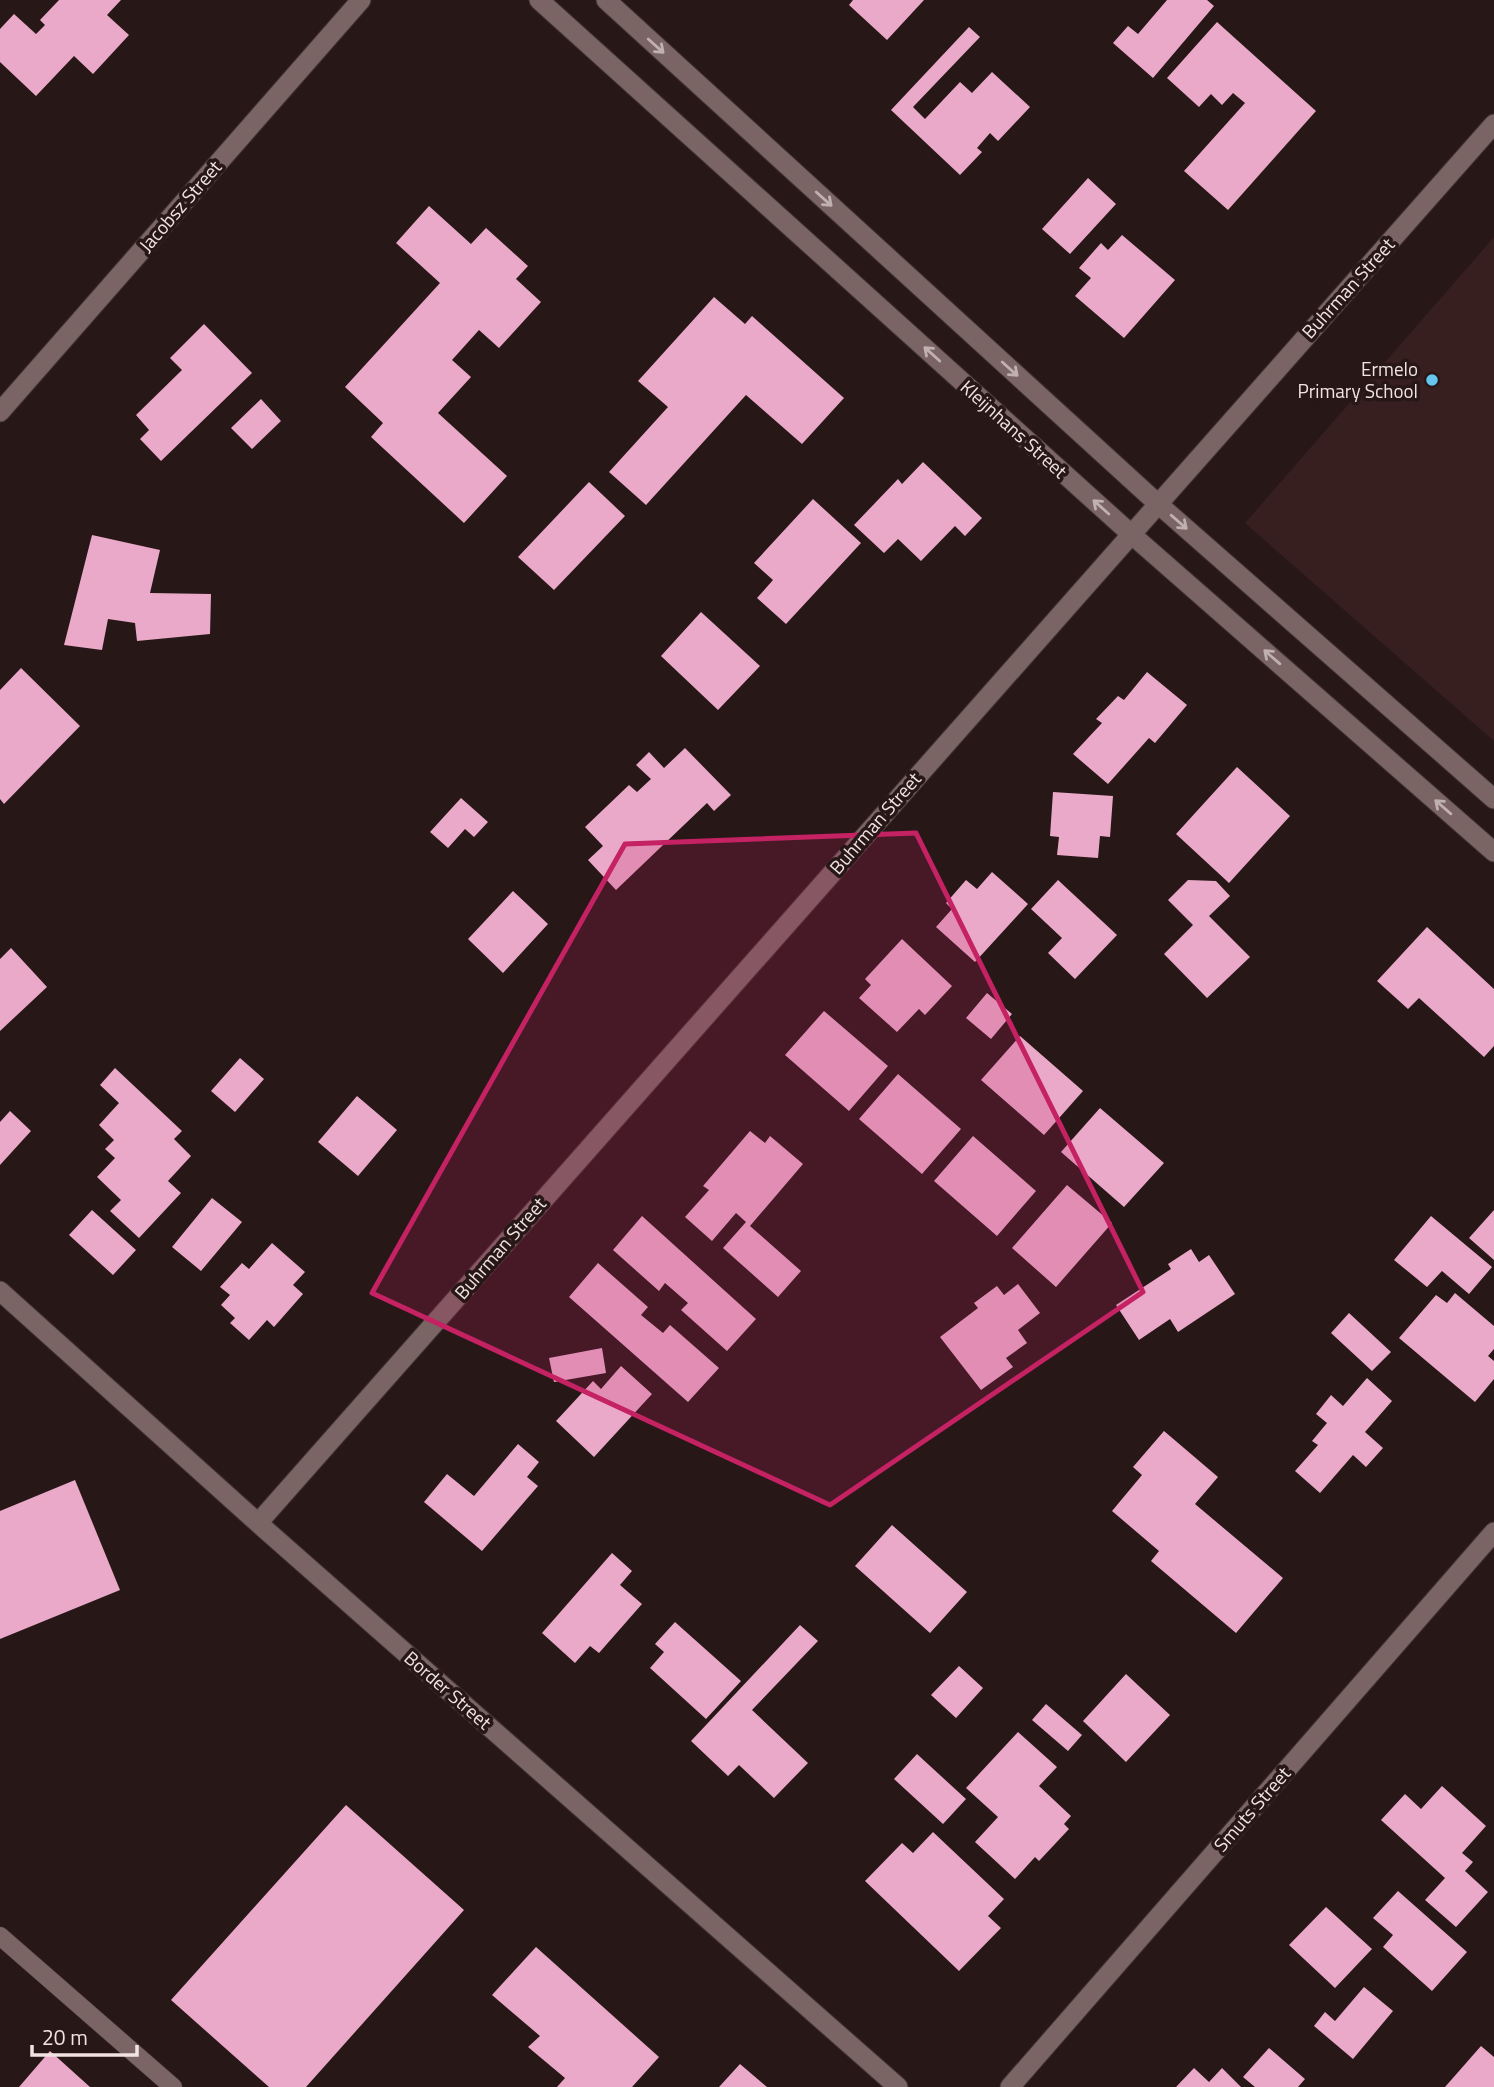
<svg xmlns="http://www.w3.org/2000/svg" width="1494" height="2087" font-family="'Titillium Web',sans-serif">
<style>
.built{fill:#371f1f}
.building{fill:#eaa9c8}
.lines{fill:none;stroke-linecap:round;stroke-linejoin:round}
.service-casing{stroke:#413435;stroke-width:19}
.minor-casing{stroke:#413435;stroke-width:21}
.service{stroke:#7a6464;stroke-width:18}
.minor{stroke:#7a6464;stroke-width:19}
.oneway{stroke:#c1b0b0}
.marked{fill:#c42262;fill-opacity:0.2;stroke:#c42262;stroke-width:5;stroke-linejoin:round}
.poi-dot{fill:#65c5ef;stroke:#281717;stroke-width:2.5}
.labels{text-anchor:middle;stroke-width:7;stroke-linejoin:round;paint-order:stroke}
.street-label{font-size:19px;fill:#f0e3e2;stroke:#281717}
.poi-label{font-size:19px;fill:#f0e3e2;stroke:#281717;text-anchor:end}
</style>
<rect width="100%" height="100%" fill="#281717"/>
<path class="built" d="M 1494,237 L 1494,741 L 1245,523 Z"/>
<path class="building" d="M 59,0 L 121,0 L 107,15 L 129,35 L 93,74 L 74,56 L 36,96 L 0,62 L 0,29 L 14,14 L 36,34 L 45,25 L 40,20 Z
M 853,0 L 924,0 L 887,40 L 849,5 Z
M 1167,0 L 1207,0 L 1214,6 L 1153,78 L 1113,43 L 1128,26 L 1138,34 Z
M 1217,22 L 1316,111 L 1228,210 L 1184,171 L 1245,103 L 1233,93 L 1222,105 L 1211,94 L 1199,107 L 1167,78 Z
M 969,27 L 980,37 L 913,107 L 925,119 L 960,82 L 972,93 L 992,72 L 1030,107 L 998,141 L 990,133 L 977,148 L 982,152 L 960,175 L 891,110 Z
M 1088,178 L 1116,204 L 1070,254 L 1042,229 Z
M 429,206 L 471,244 L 486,228 L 528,266 L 516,279 L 541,302 L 499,348 L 479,330 L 452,360 L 471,377 L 438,413 L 507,476 L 464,523 L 371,437 L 383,423 L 345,387 L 440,283 L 396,243 Z
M 1122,235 L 1175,280 L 1124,338 L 1075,296 L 1091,278 L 1079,268 L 1101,243 L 1108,250 Z
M 714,297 L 745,324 L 752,316 L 844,398 L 802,444 L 746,395 L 646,505 L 609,472 L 668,407 L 638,381 Z
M 204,324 L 252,373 L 161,461 L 140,439 L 149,430 L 136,415 L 182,370 L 170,358 Z
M 261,399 L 281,421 L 252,449 L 231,428 Z
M 923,462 L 982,518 L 965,536 L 955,526 L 921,561 L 898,539 L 884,553 L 854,525 L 898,479 L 902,484 Z
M 589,482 L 625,516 L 554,590 L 518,557 Z
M 813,499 L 861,543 L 786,624 L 757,598 L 773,580 L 754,563 Z
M 92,535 L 160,550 L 150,593 L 211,594 L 210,634 L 137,641 L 135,623 L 108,619 L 102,650 L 64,645 Z
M 701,612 L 760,666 L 718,710 L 661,656 Z
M 21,668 L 80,726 L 4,804 L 0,799 L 0,690 Z
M 1147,672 L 1187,705 L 1155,743 L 1149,738 L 1108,784 L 1073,754 L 1102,723 L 1096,719 L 1118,696 L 1124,700 Z
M 685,748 L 731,795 L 714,811 L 707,803 L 616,890 L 588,860 L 603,846 L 585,827 L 629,785 L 637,792 L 651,779 L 636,765 L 649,752 L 664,768 Z
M 1237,767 L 1290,816 L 1229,883 L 1176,834 Z
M 1053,792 L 1113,796 L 1110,837 L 1100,836 L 1098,858 L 1057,855 L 1059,837 L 1050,836 Z
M 461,798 L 488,822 L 474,837 L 465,829 L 448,848 L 430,832 Z
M 992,872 L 1028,904 L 975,962 L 936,927 L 952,909 L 946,903 L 966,880 L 977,889 Z
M 1058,880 L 1117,935 L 1075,979 L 1048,953 L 1062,938 L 1031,909 Z
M 1188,880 L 1216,881 L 1230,896 L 1209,916 L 1250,957 L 1207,998 L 1164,954 L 1193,925 L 1168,900 Z
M 513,891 L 548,924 L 503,973 L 468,939 Z
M 1427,927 L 1494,989 L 1494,1046 L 1484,1057 L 1419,998 L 1408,1009 L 1377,981 Z
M 902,939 L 952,986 L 925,1015 L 919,1009 L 897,1032 L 859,998 L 871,985 L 865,979 Z
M 11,948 L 47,987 L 0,1031 L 0,959 Z
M 987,993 L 1012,1014 L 991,1039 L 966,1018 Z
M 824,1011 L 888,1066 L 849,1111 L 785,1055 Z
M 1020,1036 L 1083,1091 L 1044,1135 L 981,1080 Z
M 240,1058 L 264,1079 L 235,1112 L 211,1091 Z
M 115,1068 L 182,1131 L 174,1139 L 191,1156 L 168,1181 L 181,1193 L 139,1238 L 110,1211 L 121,1200 L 97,1177 L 115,1158 L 105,1149 L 114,1140 L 99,1125 L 119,1103 L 100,1085 Z
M 898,1074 L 961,1129 L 922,1174 L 859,1119 Z
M 357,1096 L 397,1130 L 358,1176 L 318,1142 Z
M 1100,1108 L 1164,1163 L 1124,1207 L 1061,1152 Z
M 10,1111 L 31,1131 L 0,1165 L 0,1122 Z
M 750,1131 L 765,1143 L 770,1136 L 803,1164 L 750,1226 L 801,1271 L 778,1297 L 723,1248 L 746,1222 L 736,1213 L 712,1241 L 685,1217 L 709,1190 L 703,1186 Z
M 973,1136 L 1036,1191 L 997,1236 L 934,1181 Z
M 1067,1185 L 1112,1223 L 1056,1287 L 1012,1248 Z
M 212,1198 L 242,1222 L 201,1271 L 172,1247 Z
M 92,1210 L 136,1250 L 113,1275 L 69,1235 Z
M 1494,1210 L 1494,1260 L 1469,1238 Z
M 642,1216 L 756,1319 L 727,1351 L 681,1310 L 688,1303 L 665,1283 L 659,1291 L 613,1250 Z
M 1431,1216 L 1492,1267 L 1469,1294 L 1442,1271 L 1427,1287 L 1394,1260 Z
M 272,1243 L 305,1272 L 293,1285 L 303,1294 L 274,1327 L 267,1320 L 249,1340 L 230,1323 L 235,1318 L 221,1305 L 230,1295 L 220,1287 L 242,1263 L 249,1269 Z
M 1191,1249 L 1199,1262 L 1209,1255 L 1235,1294 L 1178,1332 L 1170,1319 L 1139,1340 L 1116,1305 L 1171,1269 L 1168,1264 Z
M 598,1263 L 648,1307 L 641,1315 L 663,1333 L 670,1325 L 719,1368 L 688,1402 L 569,1297 Z
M 1018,1284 L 1040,1313 L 1018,1330 L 1027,1343 L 1006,1358 L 1013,1367 L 981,1390 L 940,1337 L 978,1308 L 974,1303 L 997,1286 L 1004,1295 Z
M 1455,1293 L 1494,1326 L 1494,1349 L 1488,1356 L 1494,1361 L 1494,1379 L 1475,1402 L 1399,1338 L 1436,1295 L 1447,1303 Z
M 1349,1313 L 1391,1352 L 1372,1371 L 1331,1333 Z
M 602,1348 L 606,1373 L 554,1382 L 549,1358 Z
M 621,1366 L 652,1394 L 594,1457 L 556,1421 L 593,1381 L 601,1389 Z
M 1367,1378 L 1392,1401 L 1365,1432 L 1383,1448 L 1366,1467 L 1353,1455 L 1320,1493 L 1295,1471 L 1318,1445 L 1312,1441 L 1327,1423 L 1316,1414 L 1331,1395 L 1343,1406 Z
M 1164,1431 L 1218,1477 L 1195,1504 L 1283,1578 L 1236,1633 L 1151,1561 L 1159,1551 L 1112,1511 L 1142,1475 L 1133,1467 Z
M 518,1444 L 539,1462 L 527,1477 L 538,1486 L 482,1551 L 424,1502 L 447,1474 L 474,1496 Z
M 75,1480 L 120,1590 L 0,1639 L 0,1511 Z
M 892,1525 L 967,1592 L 930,1633 L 855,1566 Z
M 612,1553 L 632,1571 L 620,1585 L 642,1604 L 599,1653 L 590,1646 L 575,1663 L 542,1633 Z
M 675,1622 L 741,1681 L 706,1719 L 650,1668 L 664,1652 L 655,1644 Z
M 800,1625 L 818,1641 L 752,1710 L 808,1763 L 774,1798 L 739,1765 L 728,1776 L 691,1741 Z
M 959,1666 L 983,1688 L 956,1718 L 931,1695 Z
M 1126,1674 L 1170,1715 L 1126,1762 L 1083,1721 Z
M 1046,1704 L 1082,1735 L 1068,1751 L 1032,1720 Z
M 1018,1732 L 1057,1767 L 1039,1786 L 1071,1816 L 1064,1824 L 1069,1829 L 1039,1861 L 1035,1857 L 1015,1879 L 975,1842 L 998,1817 L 966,1788 Z
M 917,1754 L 966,1799 L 943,1824 L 894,1779 Z
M 1442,1786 L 1486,1826 L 1462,1853 L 1473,1862 L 1465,1871 L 1488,1892 L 1456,1927 L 1425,1900 L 1445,1878 L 1381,1820 L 1405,1794 L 1421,1809 Z
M 346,1805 L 464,1910 L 306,2087 L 269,2087 L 171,2000 Z
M 933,1832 L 1004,1899 L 988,1916 L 1001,1928 L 959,1971 L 865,1881 L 902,1843 L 913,1853 Z
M 1398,1891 L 1467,1952 L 1432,1991 L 1383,1947 L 1393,1935 L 1373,1918 Z
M 1326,1907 L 1372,1949 L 1335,1988 L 1289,1945 Z
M 536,1947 L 659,2057 L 632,2087 L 557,2087 L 565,2078 L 528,2047 L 540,2036 L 492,1995 Z
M 1364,1987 L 1393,2011 L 1353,2059 L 1314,2026 L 1325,2012 L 1335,2021 Z
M 1481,2046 L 1494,2057 L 1494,2087 L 1445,2087 Z
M 1269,2048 L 1305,2079 L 1298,2087 L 1255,2087 L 1243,2077 Z
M 50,2051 L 90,2087 L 19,2087 Z
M 740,2064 L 767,2087 L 719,2087 Z
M 1194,2068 L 1209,2082 L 1222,2068 L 1241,2087 L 1176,2087 Z"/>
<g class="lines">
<g class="service-casing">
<path id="service" d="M 0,1936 L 173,2087"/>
</g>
<g class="minor-casing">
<path id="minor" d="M 539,0 L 1131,534 L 1494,852
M 606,0 L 1157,503 L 1494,799
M 0,412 L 361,0
M 0,1291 L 258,1523 L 898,2087
M 258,1523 L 1494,124
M 1010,2087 L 1494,1532"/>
</g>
<use href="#service" class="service"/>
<use href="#minor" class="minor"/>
</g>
<defs><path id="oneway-shaft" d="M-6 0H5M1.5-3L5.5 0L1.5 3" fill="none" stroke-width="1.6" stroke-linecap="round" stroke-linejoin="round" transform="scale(1.75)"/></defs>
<g class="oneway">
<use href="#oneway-shaft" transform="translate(656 46) rotate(42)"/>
<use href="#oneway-shaft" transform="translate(824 199) rotate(42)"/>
<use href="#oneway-shaft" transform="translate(932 354) rotate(-138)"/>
<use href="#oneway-shaft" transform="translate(1010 369) rotate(42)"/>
<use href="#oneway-shaft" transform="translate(1101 507) rotate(-138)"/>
<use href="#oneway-shaft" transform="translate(1179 522) rotate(41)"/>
<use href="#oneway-shaft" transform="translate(1272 657) rotate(-139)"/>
<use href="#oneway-shaft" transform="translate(1443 807) rotate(-139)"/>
</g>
<path class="marked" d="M 916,833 L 1143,1292 L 830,1505 L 372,1293 L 625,844 Z"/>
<circle class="poi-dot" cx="1432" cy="380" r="7"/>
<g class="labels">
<g class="street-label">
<text transform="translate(180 206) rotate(-49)" y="7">Jacobsz Street</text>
<text transform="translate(1348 288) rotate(-48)" y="7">Buhrman Street</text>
<text transform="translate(1014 429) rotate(42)" y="7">Kleijnhans Street</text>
<text transform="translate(875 823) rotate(-49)" y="7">Buhrman Street</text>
<text transform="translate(500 1248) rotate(-49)" y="7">Buhrman Street</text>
<text transform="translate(448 1690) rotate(41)" y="7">Border Street</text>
<text transform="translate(1252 1809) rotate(-49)" y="7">Smuts Street</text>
</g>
<g class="poi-label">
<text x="1418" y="376">Ermelo<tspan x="1418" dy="22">Primary School</tspan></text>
</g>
</g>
<path d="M32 2045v10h105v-10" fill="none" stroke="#f0e3e2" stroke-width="3.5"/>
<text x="42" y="2045" font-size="21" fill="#f0e3e2" stroke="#281717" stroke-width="5" paint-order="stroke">20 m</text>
</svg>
